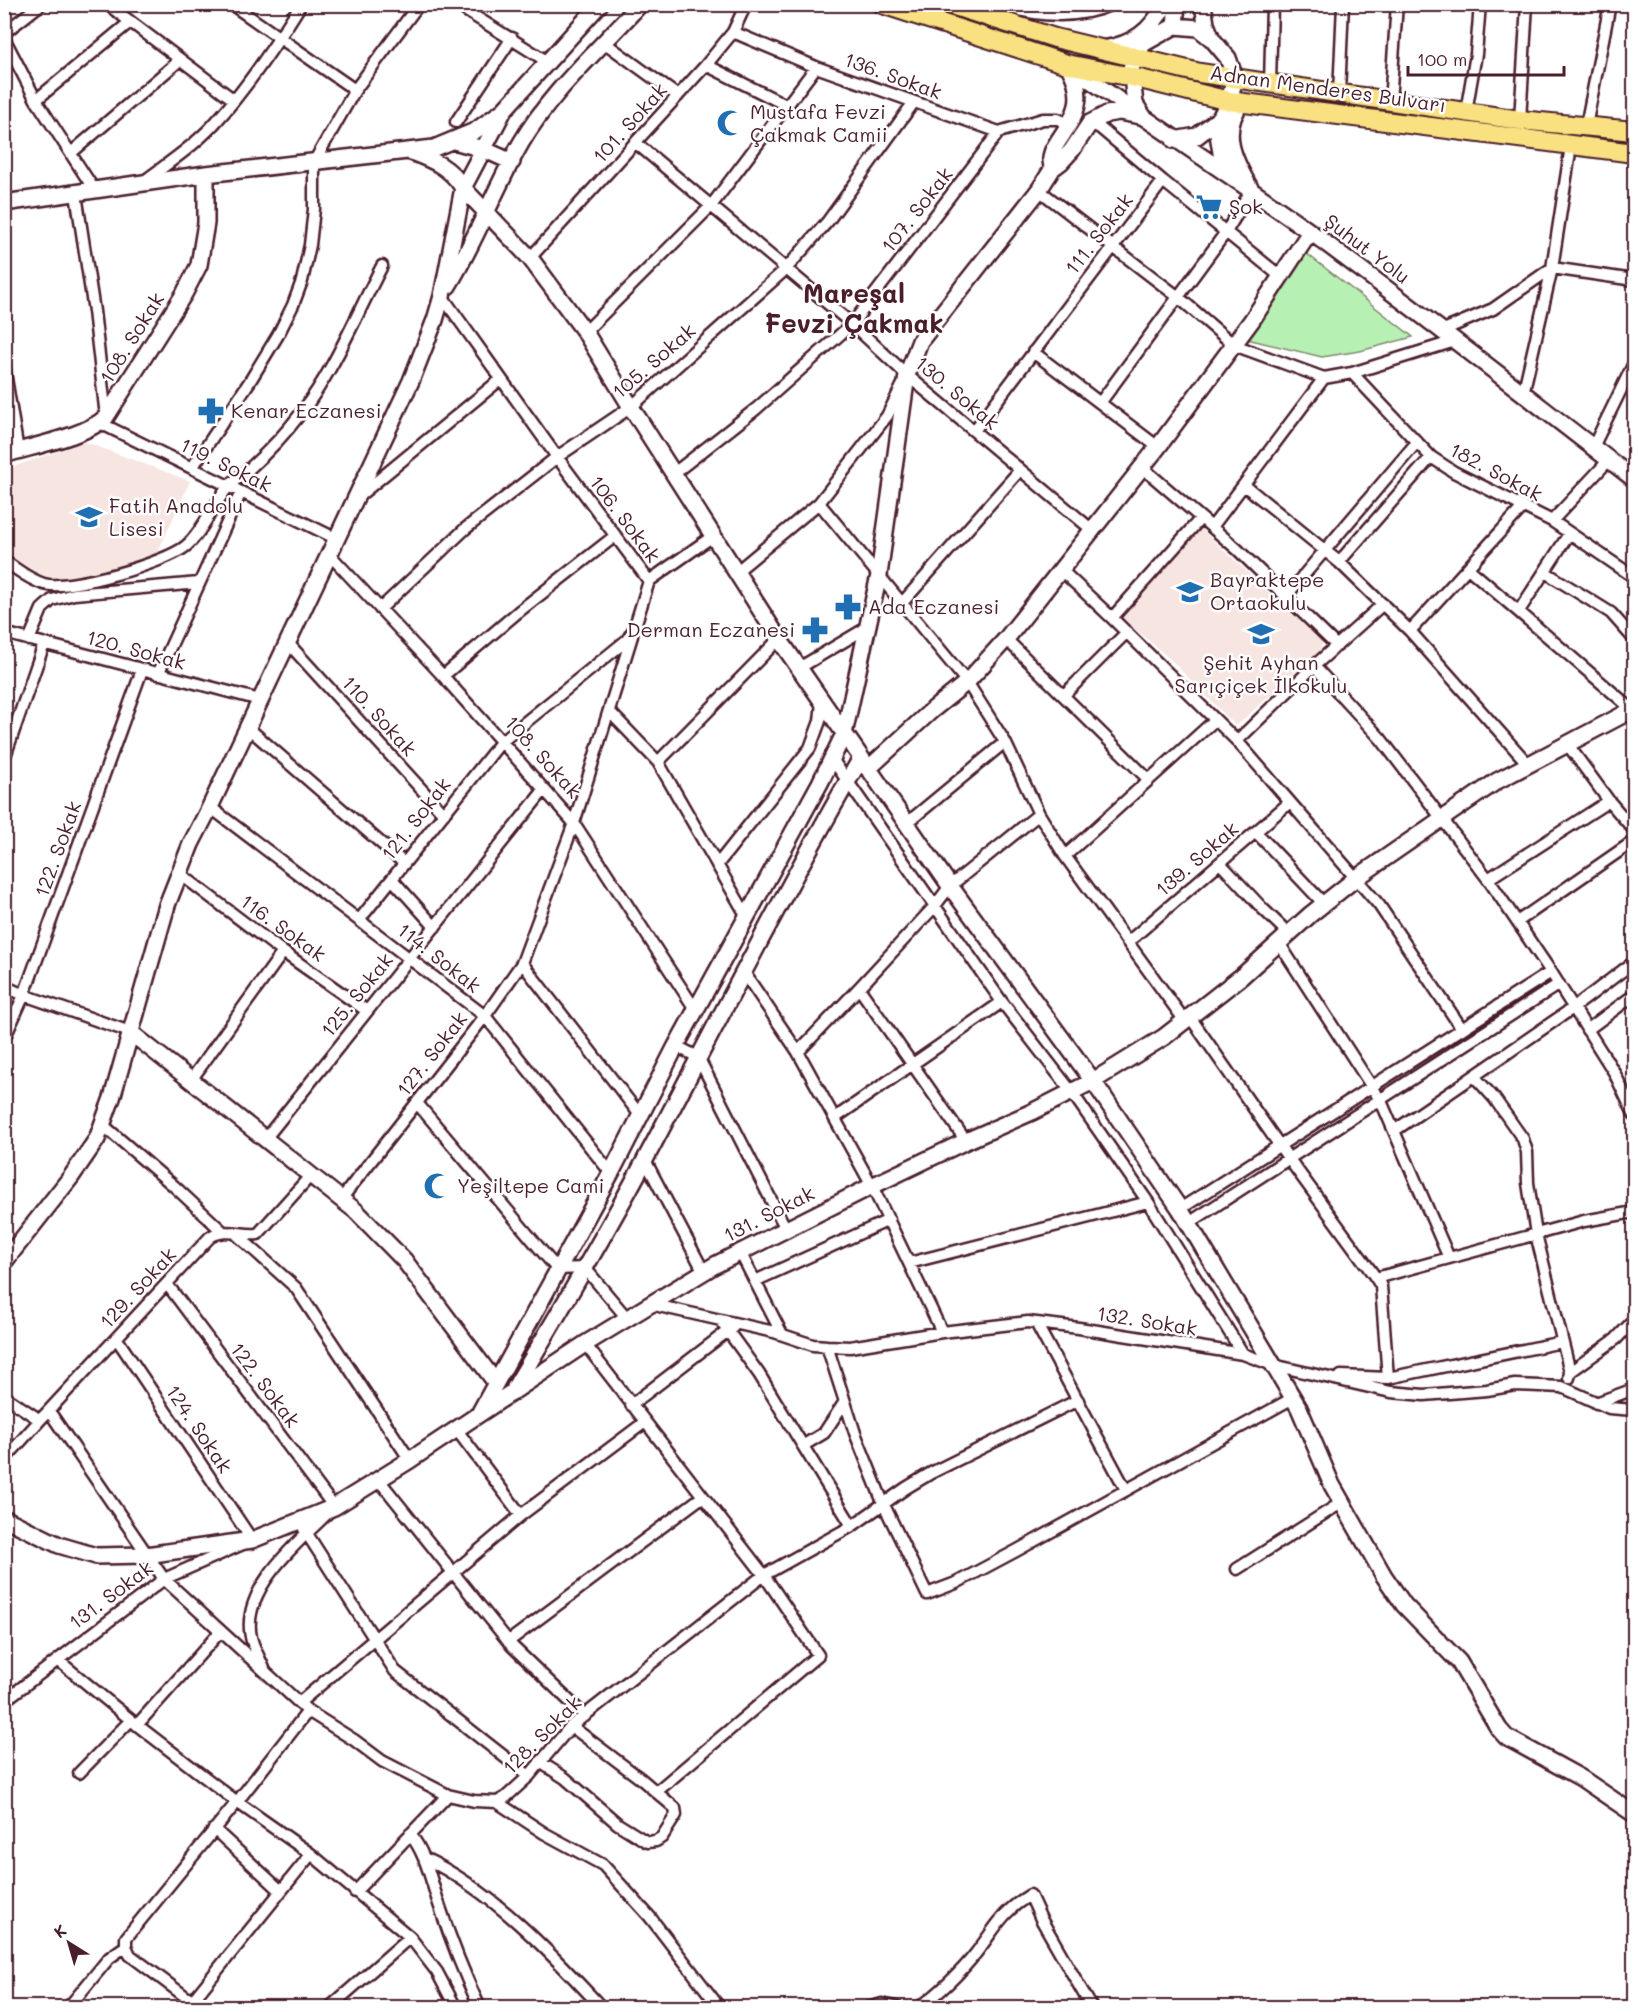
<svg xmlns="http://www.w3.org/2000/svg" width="1639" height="2012" font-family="Mali,sans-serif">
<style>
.built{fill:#f6e5e0}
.green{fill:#b7f0b3;stroke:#80886f;stroke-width:1.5}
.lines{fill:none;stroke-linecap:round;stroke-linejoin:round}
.street-casing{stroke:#4a1f2b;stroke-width:15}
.secondary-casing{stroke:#4a1f2b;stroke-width:20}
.primary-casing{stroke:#4a1f2b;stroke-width:22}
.street{stroke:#fff;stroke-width:10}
.secondary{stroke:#fff;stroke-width:15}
.primary{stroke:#f9e181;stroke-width:18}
.labels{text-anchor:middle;stroke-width:5;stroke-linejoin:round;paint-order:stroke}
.street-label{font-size:20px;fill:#4a1f2b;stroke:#fff}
.poi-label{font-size:20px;fill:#4a1f2b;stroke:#fff;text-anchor:start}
.district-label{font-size:26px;font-weight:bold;fill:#4a1f2b;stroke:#fff}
</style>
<rect width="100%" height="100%" fill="#fff"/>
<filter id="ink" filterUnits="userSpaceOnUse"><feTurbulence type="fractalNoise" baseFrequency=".0167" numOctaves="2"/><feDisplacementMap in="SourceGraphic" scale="12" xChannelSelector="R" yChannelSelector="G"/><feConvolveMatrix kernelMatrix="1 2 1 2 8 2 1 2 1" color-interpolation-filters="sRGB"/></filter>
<g filter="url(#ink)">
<path class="built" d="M 85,442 L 190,481 L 157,554 L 106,570 L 65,579 L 41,575 L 5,552 L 4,470 Z
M 1197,525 L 1322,642 L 1321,649 L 1236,726 L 1170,659 L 1118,614 Z"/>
<path class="green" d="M 1306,253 L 1413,337 L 1360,351 L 1322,357 L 1247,339 Z"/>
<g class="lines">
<g class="street-casing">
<path id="street" d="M 107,4 L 234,100
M 231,4 L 355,90
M 455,4 L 548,62
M 999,4 C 1036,17 1077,20 1113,4
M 733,32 L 816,67 L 999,132 L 1043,119 L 1058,119 L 1069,124
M 4,33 L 41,4
M 4,38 L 36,100 L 95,191
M 605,43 L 678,96
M 706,65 L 788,106
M 1270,84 L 1272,4
M 1339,94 L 1343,4
M 36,100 L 130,22
M 1390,102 L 1397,4
M 1466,112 L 1476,54 L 1480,4
M 1520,120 L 1527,4
M 456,122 L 512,38
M 1094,125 L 1100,128 L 1163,181
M 1586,126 L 1610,4
M 636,143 L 852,324 L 907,375 L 1091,529
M 71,153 L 180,60
M 143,182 C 167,164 194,146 214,124 C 247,88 275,46 301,4
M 1039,190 L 1177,296 L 1234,345 L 1324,378
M 76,194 L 94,311 L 106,417
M 530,258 L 706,65 L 733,32 L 746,4
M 1441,331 L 1493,309 L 1552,268 L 1634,280
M 585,332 L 711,206 L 816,67
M 1033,352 L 1158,447
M 4,366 L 18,451
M 1352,373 L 1455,341
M 1324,378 L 1352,373 L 1431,457 L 1454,472 L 1552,521 L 1634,577
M 1523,394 L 1552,268 L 1571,146
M 1100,403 L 1226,232 L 1251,191
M 100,423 L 337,539
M 974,431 L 1163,181 L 1280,276
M 1593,447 L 1634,363
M 192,468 L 250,381 L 278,335 L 293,305 L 302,281 L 310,245 L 314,209 L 314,162 L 355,90 L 419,4
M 1143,468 L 1237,549 L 1337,646
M 673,474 L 756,409 L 852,324 L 999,132
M 1244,485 L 1339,562 L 1410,631 L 1529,765
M 359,496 L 501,379
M 819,503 L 967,682 L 1005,742 L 1039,814 L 1065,856 L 1185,1021
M 1552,521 L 1609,460
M 1212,527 L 1324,378
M 330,555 L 443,676 L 574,823 L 695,1009
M 4,561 C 17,569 29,580 44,584 C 68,591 166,563 186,546 C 202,533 214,503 228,487 C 234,480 242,476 249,469 C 268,452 285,434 301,413 C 335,369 356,315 382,266
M 1339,562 L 1431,457
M 1468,568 L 1634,711
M 1060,569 L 1112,618 L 1237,741 L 1379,905 L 1462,1029
M 736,572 L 819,503 L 887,416 L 902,386
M 1545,572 L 1611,613 L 1634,639
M 649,581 L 713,536
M 1286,596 L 1417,442
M 903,602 L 1020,470
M 380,609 L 465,529 L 557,457 L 631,407 L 786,269 L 828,221 L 914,102
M 1519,611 L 1569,534
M 1112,618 L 1201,518
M 1410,631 L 1523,507
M 4,633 L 260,700
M 1006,639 L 1149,780
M 29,640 L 42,609 L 52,600 L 74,594 L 199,583
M 288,643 L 444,814
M 1314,666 L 1381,739 L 1488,879 L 1551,972 L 1614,1072 L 1634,1114
M 799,668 L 868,627
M 158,674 L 241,492
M 443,676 L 518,612 L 615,536
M 1064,695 L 1127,632
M 609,711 L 658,762
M 247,727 L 404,863
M 1237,741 L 1314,666 L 1383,604
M 1568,745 L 1609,801 L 1634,830
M 4,759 L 44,644
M 832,759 L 1002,1002 L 1071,1091 L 1148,1202 L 1243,1354
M 210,807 L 485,1016 L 611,1173
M 907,823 L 1005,742
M 1256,832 L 1324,904
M 1065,856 L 1215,720
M 1220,863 L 1263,909 L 1289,934
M 717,865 L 810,748 L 820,721 L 822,702
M 179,873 L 283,952 L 367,1011
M 392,879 L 435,927
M 1488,879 L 1609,801
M 746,915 L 658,762 L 779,639
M 360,919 L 501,742 L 627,640 L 634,629 L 649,581 L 557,457 L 442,296
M 1517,922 L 1634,841
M 1128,942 L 1289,803
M 1279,943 L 1381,1101 L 1449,1258
M 522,963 L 640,1115
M 743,971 L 798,1052 L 872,1186 L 942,1332
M 4,986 L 24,995 L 130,1032
M 859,988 L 966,1141
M 1190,1017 L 1289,1159 L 1376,1278 L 1381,1286 L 1388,1378
M 1587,1030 L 1634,995
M 4,1039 L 24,995 L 142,670
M 676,1046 L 698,1057 L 786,1229
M 798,1052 L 859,988 L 934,907 L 950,886 L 1039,814
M 1474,1076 L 1494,1098 L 1523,1139 L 1527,1152 L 1528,1183 L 1536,1234 L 1570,1372
M 191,1080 L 283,952
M 417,1103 L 557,1269 L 585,1268 L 627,1318
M 835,1118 L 1002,1002
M 103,1125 L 174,1186 L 222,1231
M 1394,1131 L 1573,1008 L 1634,962
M 265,1139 L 544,790
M 645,1160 L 704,1272
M 342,1198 L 485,1016 L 522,963 L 574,823 L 632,636
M 1180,1209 L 1551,972
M 1189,1223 L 1559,984
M 235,1233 L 296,1288 L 410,1460
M 740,1252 L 782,1334
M 909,1263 L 1148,1202
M 1376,1278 L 1584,1221 L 1634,1212
M 755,1281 L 889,1220
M 167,1284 L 334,1507 C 303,1538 240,1587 251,1637 C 253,1648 261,1660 265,1671
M 650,1304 L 774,1332 L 813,1345 L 827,1346 L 850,1347 L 942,1332 L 1028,1322 L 1079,1328 L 1243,1354 L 1273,1365 L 1391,1392 L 1424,1395 L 1487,1390 L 1515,1385 L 1562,1387 L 1609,1408 L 1634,1410
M 720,1320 L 759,1374 L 852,1526
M 1036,1323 L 1126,1490
M 585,1344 L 764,1575 L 818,1655 L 656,1792
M 827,1346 L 855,1433 L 884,1505 L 927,1594 L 956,1583 L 1016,1551 L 1293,1398
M 1341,1376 L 1388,1378 L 1562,1342
M 1569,1378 L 1570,1372 L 1616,1339 L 1634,1320
M 4,1396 L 40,1420
M 1596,1403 L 1634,1389
M 631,1405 L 733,1327
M 49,1411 L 164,1579 L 308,1711 L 354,1740 L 382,1761 L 448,1795 L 474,1801 L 497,1802 L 506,1797 L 529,1776 L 571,1726 L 764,1575 L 852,1526 L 906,1488 L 931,1473 L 1078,1400
M 456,1429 L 521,1515
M 804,1445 L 824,1433 L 844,1403
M 4,1460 L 40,1420 L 210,1237 C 225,1227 242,1236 258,1234 L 312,1174
M 379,1480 L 512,1646 L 585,1716
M 304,1529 L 395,1671 L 529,1776
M 1237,1569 L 1341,1503
M 509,1641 L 702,1497
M 59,1661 L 137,1725 L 237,1802 L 308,1711
M 4,1701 L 164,1579 L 252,1540 L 117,1339
M 299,1703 L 521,1515 L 645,1422
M 137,1725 L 220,1632
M 540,1762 L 565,1778 L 618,1824 L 647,1842 L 656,1841 L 662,1837 L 676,1815 L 675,1808 L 641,1779 L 571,1726
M 79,1773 L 131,1720
M 497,1802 L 544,1833 L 603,1865 L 650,1917 L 720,2008
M 214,1829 L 281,1891
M 410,1834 C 427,1855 431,1882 440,1907 C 451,1941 465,1976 480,2008
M 424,1858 C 492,1890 551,1953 602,2008
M 355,1892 L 448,1795
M 410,1937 L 437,1972 L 456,2008
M 194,1999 L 311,1854
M 68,2008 L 109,1958 L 126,1946
M 203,2008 L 194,1999 L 186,1997 L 130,1955 L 126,1946 L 126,1938 L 237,1802 L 311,1854 L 410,1937 L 329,2008
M 868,2008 L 882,2004 L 899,2008
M 918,2008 C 937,1996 963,1970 976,1953 C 996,1928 1001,1912 1030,1895 L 1041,1919 L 1092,2008"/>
</g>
<g class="secondary-casing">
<path id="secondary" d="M 1203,4 L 1206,24 L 1212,39
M 1175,26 L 1177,4
M 1103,49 C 1135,44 1150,31 1166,4
M 1069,65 C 1148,122 1230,174 1309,231 C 1419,311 1526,396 1634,479
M 1242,102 C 1219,131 1234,160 1250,188
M 1143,116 L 1135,104 L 1131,68 L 1143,44 L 1175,26 L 1198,28 L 1212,39 L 1228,58 L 1235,78 L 1229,101 L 1220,118 L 1197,136 L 1174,140
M 1220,118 L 1218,134 L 1222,159 L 1237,172
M 454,141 L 483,149 L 512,162
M 411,152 C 433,160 450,167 463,188 L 530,258 L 585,332 L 631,407 L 779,639 L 950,886 L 1093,1081 L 1180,1209 L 1299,1408 L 1332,1485 L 1384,1576 L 1404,1605 L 1459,1662 L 1499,1729 L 1506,1737 L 1581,1778 L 1634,1814
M 1053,168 C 1039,141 1100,120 1069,67
M 4,203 L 206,174 L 434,148 L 475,131 L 504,110 L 600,4
M 448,286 C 476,241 494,190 521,143 C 551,91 600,49 640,4
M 4,455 C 32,446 87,436 106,417 L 184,294 L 199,265 L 206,223 L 206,174
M 868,769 L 931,711 L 967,682 L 1006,639 L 1158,447 L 1252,320 L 1310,232
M 130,1032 L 356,1211 L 404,1260 L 496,1383
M 4,1262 L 71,1177 L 97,1139 L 112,1098 L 167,905 L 191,844 L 210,807 L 411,381 L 435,320 L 442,296 L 463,188 L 504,110
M 515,1387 C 560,1311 605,1236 646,1158 C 717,1024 785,889 861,758
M 480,1412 L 611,1173 L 676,1046 L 820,783 L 844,734 L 879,575 L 907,375 L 920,341 L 1039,190 L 1053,168 L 1061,162 L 1072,150 L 1090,123 L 1107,114 L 1119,112 L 1140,116
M 4,1518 L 59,1545 L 96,1556 L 146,1555 L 252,1540 L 334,1507 L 410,1460 L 585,1344 L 715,1265 L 872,1186 L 966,1141 L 1032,1112 L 1093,1081 L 1164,1037 L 1242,976 L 1311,914 L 1355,879 L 1443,818 L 1497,781 L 1634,709"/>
</g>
<g class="primary-casing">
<path id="primary" d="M 882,4 L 1067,64 L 1132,77 L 1229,101 L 1634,153
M 948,4 L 1055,38 L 1200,73 L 1520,120 L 1634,131"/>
</g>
<use href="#street" class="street"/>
<use href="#secondary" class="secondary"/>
<use href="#primary" class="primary"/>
</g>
</g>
<defs>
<g id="mosque-bare" transform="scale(2.07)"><path d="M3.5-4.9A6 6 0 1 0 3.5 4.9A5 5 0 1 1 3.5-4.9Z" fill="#1f6fb2" stroke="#fff" stroke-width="2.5" paint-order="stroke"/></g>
<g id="supermarket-bare" transform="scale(2.07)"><path d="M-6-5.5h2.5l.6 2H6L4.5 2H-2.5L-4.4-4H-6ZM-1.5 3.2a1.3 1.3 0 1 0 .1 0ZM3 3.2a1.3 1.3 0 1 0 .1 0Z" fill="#1f6fb2" stroke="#fff" stroke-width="2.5" paint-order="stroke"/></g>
<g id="pharmacy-bare" transform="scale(2.07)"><path d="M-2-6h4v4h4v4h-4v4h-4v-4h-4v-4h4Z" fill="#1f6fb2" stroke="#fff" stroke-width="2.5" paint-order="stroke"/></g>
<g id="school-bare" transform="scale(2.07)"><path d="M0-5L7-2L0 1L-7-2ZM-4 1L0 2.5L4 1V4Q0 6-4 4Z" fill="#1f6fb2" stroke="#fff" stroke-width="2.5" paint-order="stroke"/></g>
</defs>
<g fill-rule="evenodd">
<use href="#mosque-bare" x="730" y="123"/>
<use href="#supermarket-bare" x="1209" y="207"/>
<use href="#pharmacy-bare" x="211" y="411"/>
<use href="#school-bare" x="89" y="517"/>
<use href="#school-bare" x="1190" y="592"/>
<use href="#pharmacy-bare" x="848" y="607"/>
<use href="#pharmacy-bare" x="815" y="630"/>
<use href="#school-bare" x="1261" y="634"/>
<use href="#mosque-bare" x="437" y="1186"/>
</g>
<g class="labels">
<g class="street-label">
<text transform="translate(893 76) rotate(20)" y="7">136. Sokak</text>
<text transform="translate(1328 89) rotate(8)" y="7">Adnan Menderes Bulvarı</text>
<text transform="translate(630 123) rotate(-48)" y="7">101. Sokak</text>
<text transform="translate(917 210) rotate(-52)" y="7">107. Sokak</text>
<text transform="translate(1099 234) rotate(-52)" y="7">111. Sokak</text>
<text transform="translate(1367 249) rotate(37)" y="7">Şuhut Yolu</text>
<text transform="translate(132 338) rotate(-58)" y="7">108. Sokak</text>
<text transform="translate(654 361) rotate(-41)" y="7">105. Sokak</text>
<text transform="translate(957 393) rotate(40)" y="7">130. Sokak</text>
<text transform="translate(226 465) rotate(26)" y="7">119. Sokak</text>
<text transform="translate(1496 472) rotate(28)" y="7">182. Sokak</text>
<text transform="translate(625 519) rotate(53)" y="7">106. Sokak</text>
<text transform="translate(136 650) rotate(15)" y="7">120. Sokak</text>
<text transform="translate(379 716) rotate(48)" y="7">110. Sokak</text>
<text transform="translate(543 757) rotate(48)" y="7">108. Sokak</text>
<text transform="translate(416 819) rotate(-52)" y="7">121. Sokak</text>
<text transform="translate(58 849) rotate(-70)" y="7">122. Sokak</text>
<text transform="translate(1197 859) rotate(-41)" y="7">139. Sokak</text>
<text transform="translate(283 928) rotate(36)" y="7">116. Sokak</text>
<text transform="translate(439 958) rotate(38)" y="7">114. Sokak</text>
<text transform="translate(357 995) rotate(-51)" y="7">125. Sokak</text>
<text transform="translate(432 1054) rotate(-52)" y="7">127. Sokak</text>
<text transform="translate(769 1214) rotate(-27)" y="7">131. Sokak</text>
<text transform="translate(138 1288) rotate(-47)" y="7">129. Sokak</text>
<text transform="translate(1147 1321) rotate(9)" y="7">132. Sokak</text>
<text transform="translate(265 1385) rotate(53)" y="7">122. Sokak</text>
<text transform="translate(199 1429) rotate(56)" y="7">124. Sokak</text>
<text transform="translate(111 1595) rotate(-37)" y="7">131. Sokak</text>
<text transform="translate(542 1735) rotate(-45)" y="7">128. Sokak</text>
</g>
<g class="poi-label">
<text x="750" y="119">Mustafa Fevzi<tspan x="750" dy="23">Çakmak Camii</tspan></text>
<text x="1229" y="214">Şok</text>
<text x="231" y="418">Kenar Eczanesi</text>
<text x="109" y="513">Fatih Anadolu<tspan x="109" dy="23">Lisesi</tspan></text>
<text x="1210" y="587">Bayraktepe<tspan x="1210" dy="23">Ortaokulu</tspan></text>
<text x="868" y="614">Ada Eczanesi</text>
<text x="795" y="637" text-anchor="end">Derman Eczanesi</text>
<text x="1261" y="670" text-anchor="middle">Şehit Ayhan<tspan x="1261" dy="23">Sarıçiçek İlkokulu</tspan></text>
<text x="457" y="1193">Yeşiltepe Cami</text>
</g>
<g class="district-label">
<text x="854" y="303">Mareşal<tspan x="854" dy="30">Fevzi Çakmak</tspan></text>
</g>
</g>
<rect width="1639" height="2012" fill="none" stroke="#fff" stroke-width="24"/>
<rect x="12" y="12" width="1615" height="1988" fill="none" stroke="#4a1f2b" stroke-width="2" filter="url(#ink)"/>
<g transform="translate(69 1943) rotate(323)" stroke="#ffffff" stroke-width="4.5" paint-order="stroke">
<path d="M0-4.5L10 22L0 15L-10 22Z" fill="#4a1f2b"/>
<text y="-9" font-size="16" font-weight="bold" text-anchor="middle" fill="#4a1f2b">K</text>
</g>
<path d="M1408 66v9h156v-9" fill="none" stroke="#4a1f2b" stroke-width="3"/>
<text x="1417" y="66" font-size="18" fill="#4a1f2b" stroke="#ffffff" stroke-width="4.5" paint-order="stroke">100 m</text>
</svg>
